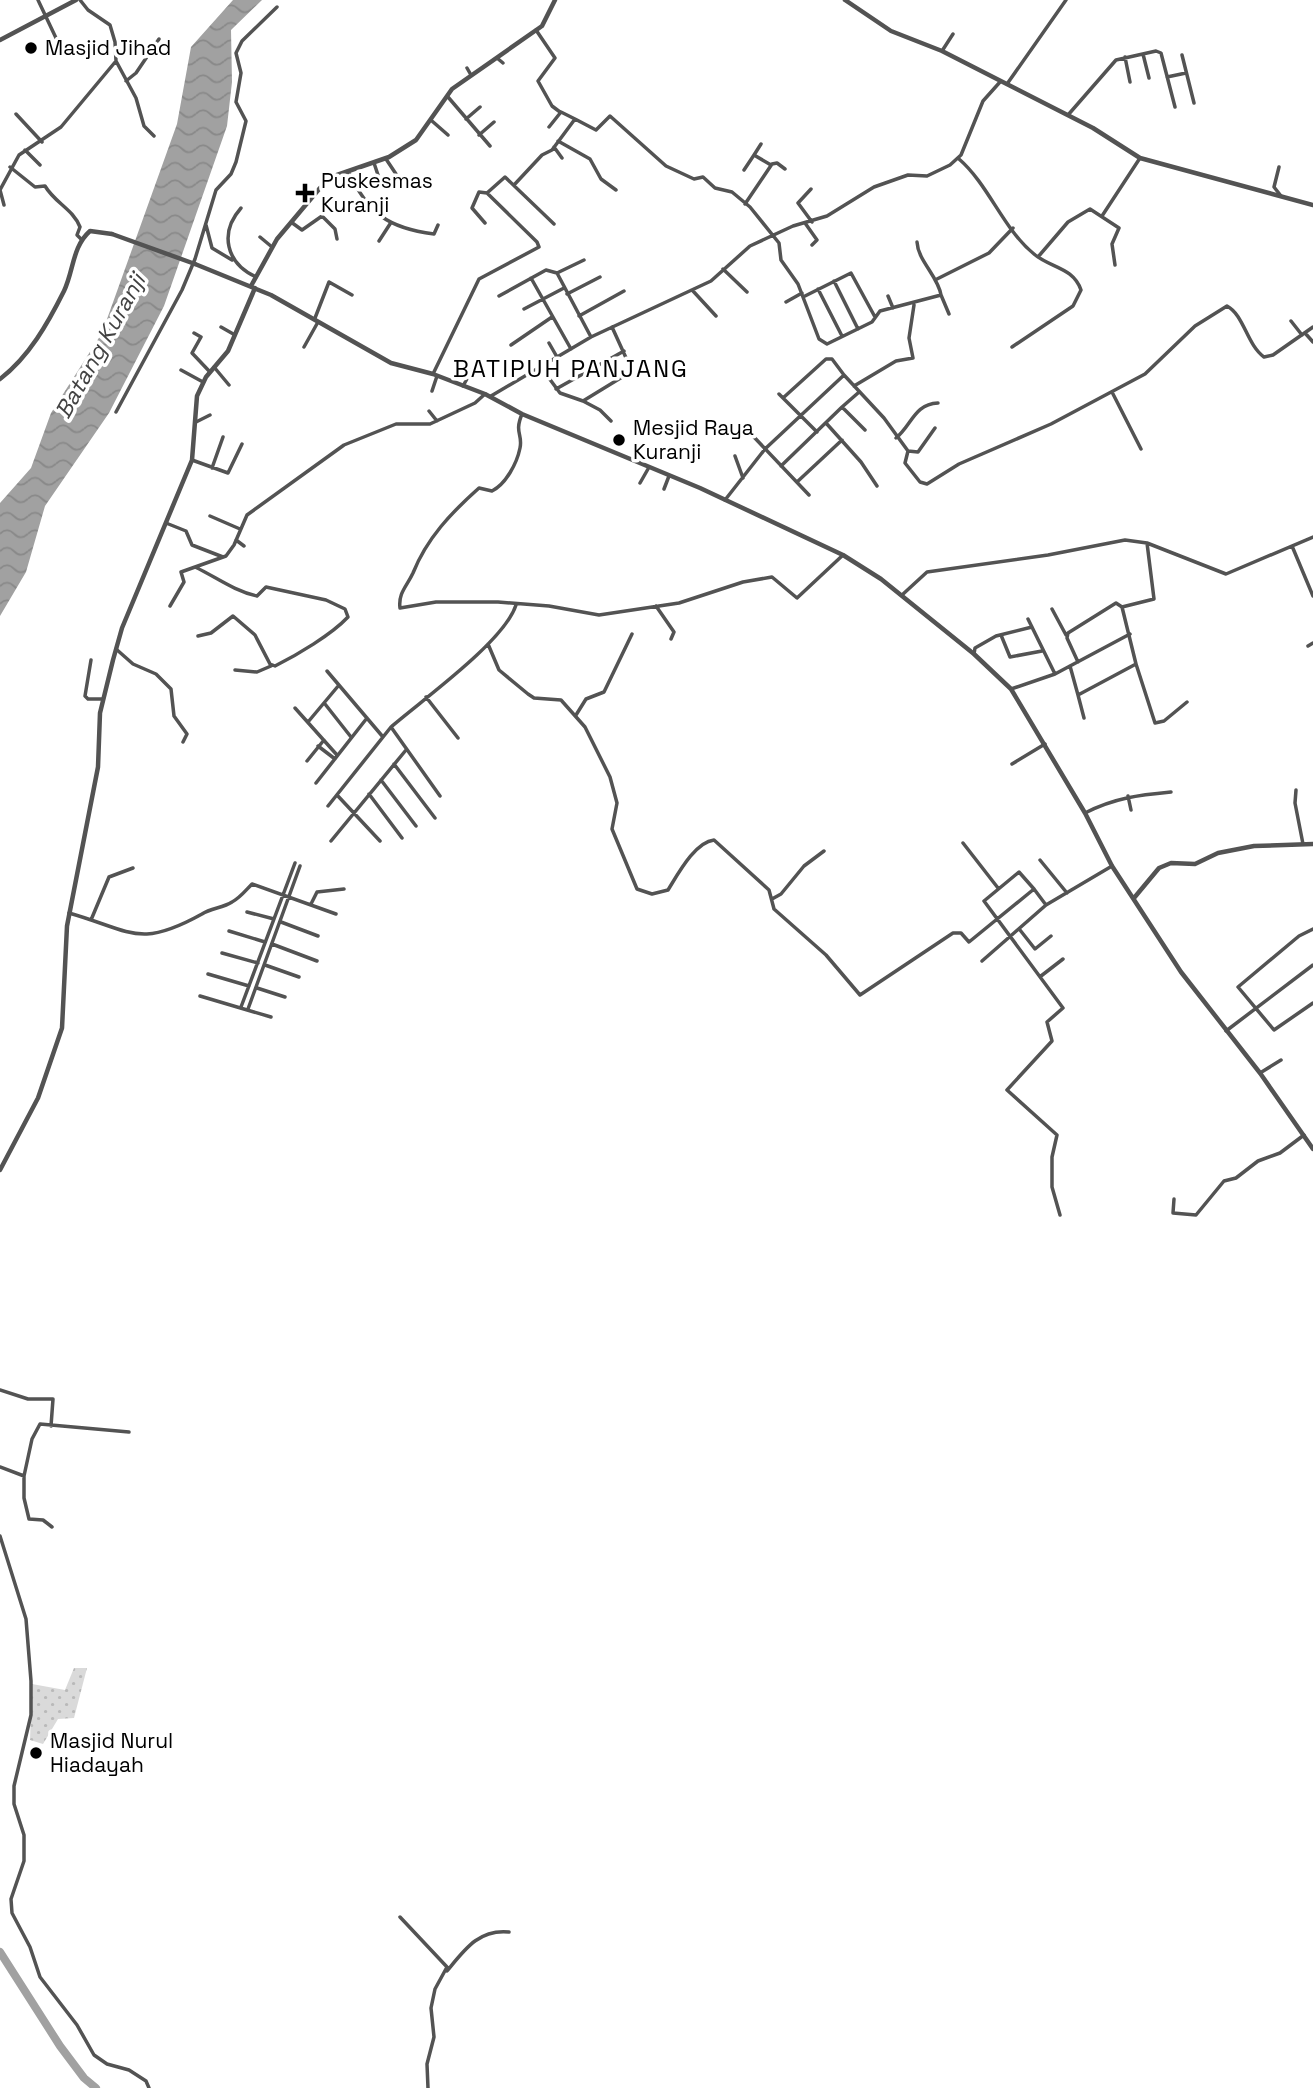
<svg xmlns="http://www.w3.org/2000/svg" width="1313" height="2088" font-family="'Space Grotesk',sans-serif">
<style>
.grass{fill:url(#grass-dots)}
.water{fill:url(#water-waves)}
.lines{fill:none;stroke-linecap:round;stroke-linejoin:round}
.river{stroke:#a1a1a1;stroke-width:8}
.minor{stroke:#535353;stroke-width:3.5}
.tertiary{stroke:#535353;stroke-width:4.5}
.tertiary-bridge{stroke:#535353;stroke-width:4.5}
.poi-dot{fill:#000;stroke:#fff;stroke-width:2.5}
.labels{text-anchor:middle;stroke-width:7;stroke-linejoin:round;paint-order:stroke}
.poi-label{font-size:21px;fill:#000;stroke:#fff;text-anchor:start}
.water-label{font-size:23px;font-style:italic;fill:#424242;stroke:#fff}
.quarter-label{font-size:24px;letter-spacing:2px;fill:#000;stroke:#fff}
</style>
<defs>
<pattern id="grass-dots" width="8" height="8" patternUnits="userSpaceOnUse" patternTransform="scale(1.75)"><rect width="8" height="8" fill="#dadada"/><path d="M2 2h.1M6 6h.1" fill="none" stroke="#b9b9b9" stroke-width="1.8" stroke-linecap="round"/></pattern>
<pattern id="water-waves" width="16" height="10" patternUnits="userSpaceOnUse" patternTransform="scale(1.75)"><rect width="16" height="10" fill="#a1a1a1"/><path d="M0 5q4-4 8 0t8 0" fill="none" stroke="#898989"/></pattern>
</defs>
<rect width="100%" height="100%" fill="#fff"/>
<path class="grass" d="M 74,1668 L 87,1668 L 74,1718 L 58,1719 L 43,1744 L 30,1740 L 32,1684 L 65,1690 Z"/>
<path class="water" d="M 233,0 L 262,0 L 231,30 L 232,82 L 227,126 L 164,306 L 109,413 L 45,506 L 26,572 L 0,616 L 0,503 L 31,468 L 51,413 L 102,333 L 177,124 L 191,47 Z"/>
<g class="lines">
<path class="river" d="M 0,1952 L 60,2046 L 84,2078 L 96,2088"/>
<path class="minor" d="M 38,0 L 56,38
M 80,0 L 88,10 L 110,25 L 115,42 L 116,61 L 136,98 L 144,126 L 154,136
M 536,30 L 555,58 L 538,81 L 552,106 L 560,112
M 942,51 L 953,34
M 1143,54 L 1149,78
M 1182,55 L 1194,103
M 1125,57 L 1130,82
M 497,58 L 503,63
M 467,68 L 471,75
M 1167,77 L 1186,73
M 126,81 L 136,73 L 159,39
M 1007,84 L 1066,0
M 448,97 L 490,146
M 16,114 L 42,142
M 1068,115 L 1116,60 L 1156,51 L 1161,53 L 1175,107
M 466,119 L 480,107
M 432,121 L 448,135
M 549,127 L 561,112 L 575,119
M 479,135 L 494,122
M 558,141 L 590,159 L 601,179 L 616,190
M 761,144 L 754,155 L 771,165
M 554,147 L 562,158
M 25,150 L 40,165
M 386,159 L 398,177
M 959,159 C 989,185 1003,229 1034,254 C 1050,268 1073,267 1081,290 L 1073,306 L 1012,347
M 374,163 L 379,178
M 10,167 L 35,187 L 45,186 C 55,203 73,209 80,227 L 77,235 L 81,239
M 1279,167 L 1274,187 L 1281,196
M 744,170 L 754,155
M 348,171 C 368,213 387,228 434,234 L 438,225
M 514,185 L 542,155 L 552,150 L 575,119 L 596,130 L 610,116 L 666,166 L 694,179 L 703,177 L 715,188 L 732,192 L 750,207 L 779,243 L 781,260 L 798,284 L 819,339 L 827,344 L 872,322 L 880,311 L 941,295 C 938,276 918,261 917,242
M 811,189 L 798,203 L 812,222
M 0,190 L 19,155 L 61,127 L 116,61
M 0,190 L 4,205
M 745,204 L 772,164 L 777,163 L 785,169
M 241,208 C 219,233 226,263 256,277
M 1102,216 L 1140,158
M 291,222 L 302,230 L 322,216 L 335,229 L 337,239
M 485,223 L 472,208 L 479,192 L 487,193 L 505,177 L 554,224
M 805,223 L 817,240 L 812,245
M 206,225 L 212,248 L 232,260
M 260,237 L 272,247
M 379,241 L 390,224
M 1038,257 L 1068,222 L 1090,209 L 1119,228 L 1112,244 L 1115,265
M 723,269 L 747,292
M 557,273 L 591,337
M 531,278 L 571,349
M 937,279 L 989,253 L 1013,228
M 834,281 L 858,329
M 818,289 L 842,336
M 693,291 L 716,316
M 567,294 L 600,277
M 941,295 L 949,314
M 499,296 L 546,270 L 557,273 L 584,260
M 888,296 L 893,308
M 803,297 L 851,273 L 875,317
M 786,302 L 802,293
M 524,309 L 564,288
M 579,316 L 624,291
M 315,318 L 329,282 L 352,295
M 1291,321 L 1302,335
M 221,327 L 235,335
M 194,333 L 201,337 L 192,353 L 210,372
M 1305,333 L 1313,342
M 549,343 L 557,357
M 511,345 L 552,317
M 304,347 L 318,322
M 540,366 L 560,393 L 583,401 L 632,371 L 612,327
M 214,367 L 229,385
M 181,370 L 203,382
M 433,374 L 479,279 L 539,247 L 537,242 L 487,193
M 463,386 L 477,361
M 854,386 L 896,361 L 913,358 L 909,338 L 914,305
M 556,389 L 624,351
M 432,391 L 437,376
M 1112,392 L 1141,449
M 779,394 L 817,432
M 491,396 L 591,337 L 711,281 L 750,246 L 793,226 L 827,216 L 874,187 L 908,175 L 927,176 L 950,165 L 961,155 L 983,101 L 1000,82
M 783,398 L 826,359 L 832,359 L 844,375
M 583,401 L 600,410 L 611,421
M 842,407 L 858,393
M 429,411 L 437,421
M 116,412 L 182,290 L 195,259 L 216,190 L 231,174 L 236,162 L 246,121 L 236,102 L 241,73 L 236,53 L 242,41 L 277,7
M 522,414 C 514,433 523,434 520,448 C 517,463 506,484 492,491 L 479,488 C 451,513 427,538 413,573 C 407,586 398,593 400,608 L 436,602 L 498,602 L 549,606 L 599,615 L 679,603 L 743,582 L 772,577 L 797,598 L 843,555
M 196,422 L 210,415
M 826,423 L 861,462 L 877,486
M 752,435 L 809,495
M 896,438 C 912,425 914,404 938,403
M 908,451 L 918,452 L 935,428
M 735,456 L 743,478
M 192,460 L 228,473 L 242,444
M 781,466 L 842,407 L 865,430
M 212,468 L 223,437
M 797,482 L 842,440
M 640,483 L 648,469
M 664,489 L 669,476
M 725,500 L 765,449 L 844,375 L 884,418 L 908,451 L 905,463 L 920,482 L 927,484 L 959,464 L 1051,424 L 1145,374 L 1195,326 L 1227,306 C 1244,315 1247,345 1264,357 L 1273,355 L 1313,327
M 210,516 L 240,529
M 166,523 L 186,531 L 192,545 L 223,557
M 236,540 L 244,546
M 1292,546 L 1313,596
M 195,567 C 216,577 234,591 257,596 L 266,587 L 326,600 L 345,609 L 348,617 C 331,635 297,655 275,666 L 270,664 L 255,635 L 233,616 L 211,633 L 198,636
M 902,595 L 927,572 L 1048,555 L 1125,540 L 1147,543 L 1226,574 L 1313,537
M 170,606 L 184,582 L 181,572 L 226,556 L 234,545 L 247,515 L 344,445 L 396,424 L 430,424 L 475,403 L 485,394
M 656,606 L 674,632 L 671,639
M 1122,607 L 1136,664
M 1052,609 L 1066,635
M 1028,619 L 1055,674
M 1001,635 L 1010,657 L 1042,651
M 488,644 L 499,670 L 528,694 L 534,698 L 561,700 L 585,727 L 610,777 L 617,803 L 612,829 L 637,889 L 652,894 L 668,890 C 678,874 695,842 714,840 L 769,890 L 774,909 L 826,955 L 860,995 L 953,933 L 961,933 L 969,942 L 1034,889 L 1046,905
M 1308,646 L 1313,643
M 116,649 L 133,664 L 156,674 L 171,689 L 174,716 L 187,734 L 183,742
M 974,654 L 975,648 L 996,636 L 1032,627
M 91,660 L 85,696 L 88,699 L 103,699
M 1078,662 L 1067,638 L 1068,633 L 1116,603 L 1122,607 L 1154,599 L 1147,543
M 1070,666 L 1078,695 L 1136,664 L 1155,723 L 1164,721 L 1187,702
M 235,670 L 257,672 L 271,666
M 327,671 L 383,737
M 1011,689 L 1055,674 L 1130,634
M 1078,695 L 1084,718
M 426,697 L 458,738
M 325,704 L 351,737
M 295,708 L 337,755
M 576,715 L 586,699 L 604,692 L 632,634
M 308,722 L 339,685
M 318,746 L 335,759
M 307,761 L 324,740
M 394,764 L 435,818
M 1012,764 L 1045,744
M 381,780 L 416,826
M 316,783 L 367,718
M 1296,790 L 1295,803 L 1303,844
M 369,794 L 402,838
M 337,795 L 380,841
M 440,796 L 391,727 C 422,700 504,642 516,605
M 1128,796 L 1131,810
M 328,806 L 391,727
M 1085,813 C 1114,798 1139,795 1171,792
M 331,841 L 406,750
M 963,843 L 998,888
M 1040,860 L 1067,893
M 1034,889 L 1019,872 L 984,901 L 1063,1008 L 1047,1022 L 1052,1041 L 1007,1090 L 1057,1135 L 1052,1157 L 1052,1187 L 1060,1215
M 772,899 L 781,894 L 804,866 L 824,851
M 311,904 L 317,892 L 344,889
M 247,912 L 274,919
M 69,913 C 132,931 139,949 202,914 C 211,908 223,908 232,902 C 240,898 246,890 252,884 L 336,914
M 91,920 L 109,877 L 133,868
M 281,922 L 318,936
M 1313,929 L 1299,936 L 1238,987 L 1274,1030 L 1313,1003
M 1020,930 L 1035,949 L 1051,936
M 229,931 L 265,942
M 272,944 L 317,961
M 222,953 L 258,963
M 982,961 L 1046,905 L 1112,866
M 265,965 L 299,977
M 208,974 L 249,986
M 1041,976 L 1063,959
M 257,988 L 285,997
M 200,996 L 271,1017
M 241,1007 L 295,863
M 248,1009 L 300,866
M 1226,1031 L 1313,965
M 1260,1073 L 1281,1060
M 1174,1199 L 1173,1213 L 1196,1215 L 1224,1181 L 1236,1178 L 1258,1161 L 1280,1153 L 1304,1135
M 0,1390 L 28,1399 L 53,1399 L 51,1426
M 0,1467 L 24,1476 L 24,1498 L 29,1519 L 43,1520 L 52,1527
M 24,1476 L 32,1439 L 40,1424 L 129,1432
M 0,1536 L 26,1619 L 31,1681 L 31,1715 L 14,1786 L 14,1804 L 24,1835 L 24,1861 L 11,1899 L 12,1913 L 30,1947 L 40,1977 L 77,2025 L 94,2055 L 107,2064 L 129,2070 L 146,2081 L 149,2088
M 400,1917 L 447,1967 L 435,1989 L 431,2008 L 434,2037 L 427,2064 L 428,2088
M 447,1971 C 465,1949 479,1929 509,1932"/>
<path class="tertiary" d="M 845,0 L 891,31 L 942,51 L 1093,128 L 1140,158 L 1313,205
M 0,40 L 76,0
M 195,264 L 271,295 L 391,363 L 433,374 L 485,394 L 522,414 L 700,488 L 843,555 L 881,579 L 974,654 L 1011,689 L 1085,813 L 1112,866 L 1181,972 L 1260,1073 L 1313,1149
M 251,286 L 277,239 L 320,188 L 337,175 L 389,157 L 416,140 L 452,89 L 542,26 L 555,0
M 0,379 C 29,357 48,323 64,291 C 74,270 72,247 90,231 L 112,234
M 1134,898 L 1159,868 L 1171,863 L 1195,864 L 1218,853 L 1254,846 L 1313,844
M 0,1170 L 38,1098 L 62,1028 L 67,926 L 98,767 L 100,713 L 113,660 L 122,628 L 192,460 L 197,396 L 206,377 L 228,351 L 255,288"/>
<path class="tertiary-bridge" d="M 112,234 L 195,264"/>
</g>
<g class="poi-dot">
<circle cx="31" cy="48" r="7"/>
<path d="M301.5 182.5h7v7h7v7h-7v7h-7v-7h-7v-7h7z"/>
<circle cx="619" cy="440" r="7"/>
<circle cx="36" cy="1753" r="7"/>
</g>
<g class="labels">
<g class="poi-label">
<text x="45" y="55">Masjid Jihad</text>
<text x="321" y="188">Puskesmas<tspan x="321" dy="24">Kuranji</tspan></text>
<text x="633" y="435">Mesjid Raya<tspan x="633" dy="24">Kuranji</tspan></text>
<text x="50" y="1748">Masjid Nurul<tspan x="50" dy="24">Hiadayah</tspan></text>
</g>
<g class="water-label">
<text transform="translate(100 346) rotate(-61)" y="8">Batang Kuranji</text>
</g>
<g class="quarter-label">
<text x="571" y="377">BATIPUH PANJANG</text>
</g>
</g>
</svg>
